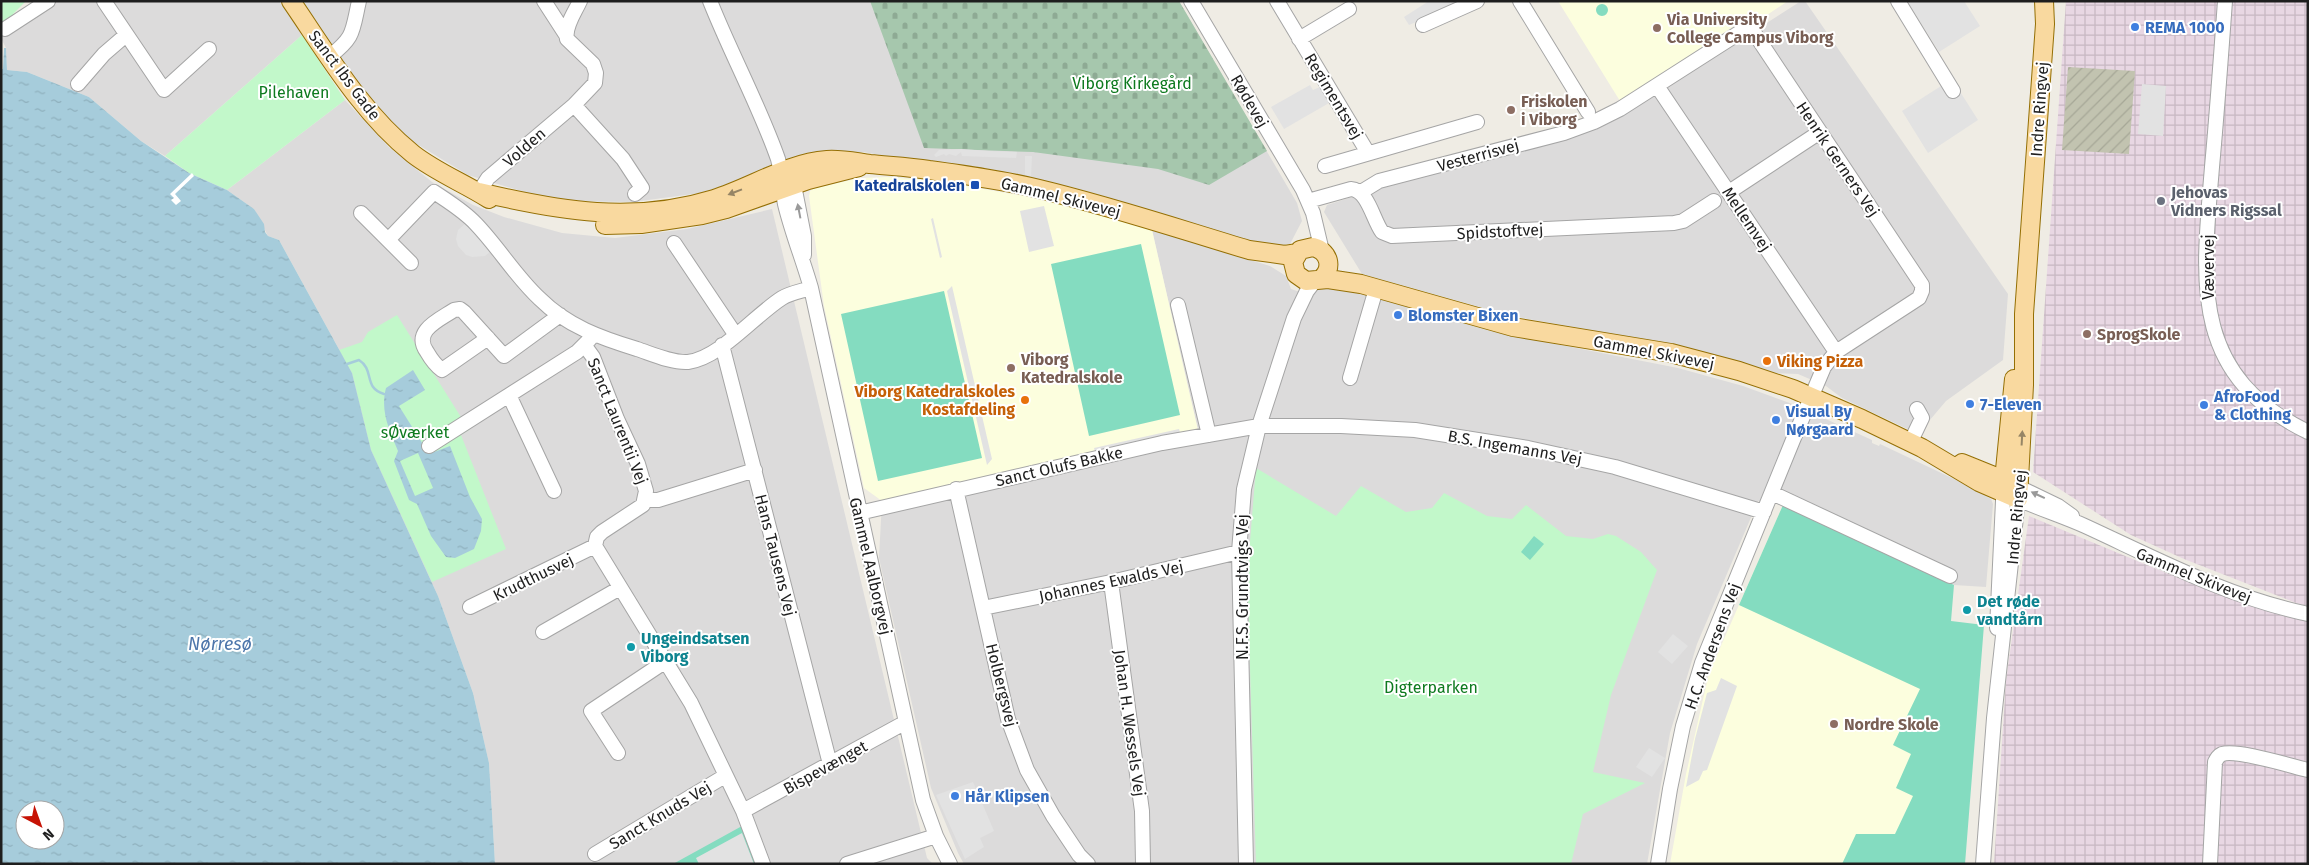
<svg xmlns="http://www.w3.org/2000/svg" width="2309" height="865" font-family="'Fira Sans',sans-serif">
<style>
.residential{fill:#dcdbdb}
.industrial{fill:url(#industrial-grid)}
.education{fill:#fcfede}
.construction{fill:url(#construction-furrows)}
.cemetery{fill:url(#cemetery-stones)}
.park{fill:#c2f8ca}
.pitch{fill:#84dcc0}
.parking{fill:#e2e2e2}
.water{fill:url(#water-ripples);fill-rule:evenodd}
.pier{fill:#fff}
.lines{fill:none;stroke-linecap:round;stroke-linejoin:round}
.stream{stroke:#a6ccdb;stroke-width:2.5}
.minor-casing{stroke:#a5a5a5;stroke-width:16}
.major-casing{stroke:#946f04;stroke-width:20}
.minor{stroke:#fff;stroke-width:14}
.major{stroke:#f9d99f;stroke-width:18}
.oneway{fill:#968565}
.oneway2{fill:#9a9a9a}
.shop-dot{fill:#3f7fe0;stroke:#fff;stroke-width:2}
.education-dot{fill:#8d6e63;stroke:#fff;stroke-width:2}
.transit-dot{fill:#1a4fb4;stroke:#fff;stroke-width:2}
.worship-dot{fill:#6b7280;stroke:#fff;stroke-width:2}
.food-dot{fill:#e8710a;stroke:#fff;stroke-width:2}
.culture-dot{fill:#0f9aa8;stroke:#fff;stroke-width:2}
.labels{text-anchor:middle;stroke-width:4;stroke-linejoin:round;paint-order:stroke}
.education-label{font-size:16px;font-weight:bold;fill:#785e54;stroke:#fff;text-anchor:start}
.shop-label{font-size:16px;font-weight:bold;fill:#366cbe;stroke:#fff;text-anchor:start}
.street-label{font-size:16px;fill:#1e1e1e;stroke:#fff}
.park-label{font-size:16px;fill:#0e7a1f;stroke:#fff}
.transit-label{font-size:16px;font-weight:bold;fill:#164399;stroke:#fff;text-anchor:end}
.worship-label{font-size:16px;font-weight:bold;fill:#5b616d;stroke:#fff;text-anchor:start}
.food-label{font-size:16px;font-weight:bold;fill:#c56008;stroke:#fff;text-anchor:start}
.culture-label{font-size:16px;font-weight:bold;fill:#0d838f;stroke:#fff;text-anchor:start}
.water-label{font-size:18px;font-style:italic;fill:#4d76ab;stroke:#fff}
</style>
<defs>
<pattern id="industrial-grid" width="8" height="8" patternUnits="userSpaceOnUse" patternTransform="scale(1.25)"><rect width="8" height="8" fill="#e8d7e3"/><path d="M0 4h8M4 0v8" fill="none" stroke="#c7b8c2"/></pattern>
<pattern id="construction-furrows" width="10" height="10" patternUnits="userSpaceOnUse" patternTransform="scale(1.25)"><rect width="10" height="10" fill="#c2c3b0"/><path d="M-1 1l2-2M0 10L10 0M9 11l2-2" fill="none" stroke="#a6a797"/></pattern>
<pattern id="cemetery-stones" width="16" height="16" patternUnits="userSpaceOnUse" patternTransform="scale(1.25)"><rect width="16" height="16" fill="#a6c7ad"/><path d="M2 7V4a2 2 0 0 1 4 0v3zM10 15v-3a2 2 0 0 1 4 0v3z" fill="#8eaa94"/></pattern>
<pattern id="water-ripples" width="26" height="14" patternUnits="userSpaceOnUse" patternTransform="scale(1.25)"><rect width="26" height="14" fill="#a6ccdb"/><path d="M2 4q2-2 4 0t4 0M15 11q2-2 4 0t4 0" fill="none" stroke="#8eafbc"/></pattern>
</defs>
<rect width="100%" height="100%" fill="#efece4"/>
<path class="residential" d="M 40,1 L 279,1 L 302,35 L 165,156 L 141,141 L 89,97 L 27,72 L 7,70 L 6,48 L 1,38 L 1,27 Z
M 302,1 L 1179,1 L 1297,203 L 1302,221 L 1290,244 L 1273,246 L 1240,239 L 1072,187 L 863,152 L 799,157 L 708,192 L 633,202 L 554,201 L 468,175 L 402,135 L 361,88 Z
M 1801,1 L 1805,1 L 2008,294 L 2003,360 L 1946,401 L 1918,434 L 1842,398 L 1826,386 L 1798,374 L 1772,373 L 1669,344 L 1512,316 L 1362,274 L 1324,212 L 1327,205 L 1377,189 L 1589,130 L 1619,117 Z
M 345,100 L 389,147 L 432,182 L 473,205 L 504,217 L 562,233 L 615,238 L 687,229 L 772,209 L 927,858 L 933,864 L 495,864 L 489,763 L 473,693 L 438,596 L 371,450 L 352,373 L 279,240 L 268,236 L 254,209 L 227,190 Z
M 1152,230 L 1270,266 L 1286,276 L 1291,289 L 1312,296 L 1318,289 L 1326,286 L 1335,286 L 1490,331 L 1678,368 L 1743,386 L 1795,405 L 1872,440 L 1872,443 L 1879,446 L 1880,444 L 1954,479 L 1991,499 L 1993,504 L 1986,587 L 1954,585 L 1783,505 L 1758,501 L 1697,644 L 1670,733 L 1647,864 L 964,864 L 958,853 L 931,788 L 879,558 L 882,501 L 1198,430 Z"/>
<path class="industrial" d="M 2066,1 L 2308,1 L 2308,606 L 2296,603 L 2184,559 L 2131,535 L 2033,472 Z
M 2029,516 L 2200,587 L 2280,615 L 2308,621 L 2308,864 L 1994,864 L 2006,681 Z"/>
<path class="education" d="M 1558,1 L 1788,1 L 1764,17 L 1749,16 L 1620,101 Z
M 887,177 L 937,181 L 1053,201 L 1152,230 L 1198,430 L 882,501 L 864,488 L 824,306 L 809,196 L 810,191 L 815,188 L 860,178 Z
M 1783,505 L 1946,623 L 1963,864 L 1670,864 L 1686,774 L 1709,673 Z"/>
<path class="construction" d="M 2068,67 L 2135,71 L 2129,154 L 2062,150 Z"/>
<path class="cemetery" d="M 870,1 L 1179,1 L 1267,151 L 1209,185 L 1158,169 L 1033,152 L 924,148 Z"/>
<path class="park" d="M 1,1 L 26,1 L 13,14 L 14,18 L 1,27 Z
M 302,35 L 345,100 L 227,190 L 189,173 L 165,156 Z
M 397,315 L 469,430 L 461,435 L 506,549 L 432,582 L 371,450 L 352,373 L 339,350 L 362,342 L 368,332 Z
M 1256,468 L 1336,516 L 1361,486 L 1406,512 L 1432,508 L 1444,493 L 1487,516 L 1512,519 L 1526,505 L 1566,536 L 1593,539 L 1608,534 L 1616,536 L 1641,552 L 1657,570 L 1611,695 L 1593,772 L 1645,783 L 1583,814 L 1571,864 L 1256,864 L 1248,603 L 1249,554 Z"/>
<path class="pitch" d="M1596 10a6 6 0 1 1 12 0a6 6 0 1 1-12 0Z
M 1141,244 L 1180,415 L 1089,436 L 1051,264 Z
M 944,291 L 982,458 L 878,481 L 841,314 Z
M 1783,505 L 1954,585 L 1951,621 L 1984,625 L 1965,864 L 1842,864 L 1856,834 L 1895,834 L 1913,796 L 1896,788 L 1911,754 L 1893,745 L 1920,689 L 1739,605 Z
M 1534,536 L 1544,544 L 1530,560 L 1521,552 Z
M 742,826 L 756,864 L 673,864 Z"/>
<path class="parking" d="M 1429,1 L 1466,1 L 1409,25 L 1404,17 Z
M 1907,1 L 1964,1 L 1980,26 L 1939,52 Z
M 1952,79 L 1978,120 L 1928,153 L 1902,111 Z
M 2142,84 L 2166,86 L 2163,136 L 2138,134 Z
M 1310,85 L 1313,90 L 1320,87 L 1329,103 L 1284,129 L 1271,107 Z
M 961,149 L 989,151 L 1017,152 L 1016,158 L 962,156 L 961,152 L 956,156 L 949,154 L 946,156 L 944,154 L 936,157 L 934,155 L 939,150 Z
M 1025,156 L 1032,156 L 1031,177 L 1025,176 Z
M 1044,206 L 1054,246 L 1029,252 L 1020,211 Z
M 933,218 L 942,257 L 940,258 L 931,219 Z
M 466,223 L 490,252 L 485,256 L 472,257 L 466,255 L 458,246 L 456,239 L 458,230 Z
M 952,286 L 992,459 L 987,465 L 947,291 Z
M 1179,429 L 1181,436 L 1096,455 L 1094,448 Z
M 1673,634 L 1688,646 L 1672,664 L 1658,652 Z
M 1721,678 L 1737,686 L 1707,770 L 1703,771 L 1699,780 L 1686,787 L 1695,739 L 1707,693 L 1716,690 Z
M 1649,748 L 1665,758 L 1652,777 L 1636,767 Z
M 973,782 L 994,831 L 980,838 L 984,847 L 965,859 L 936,795 Z
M 742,833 L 754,864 L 699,864 L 696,858 Z"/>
<path class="water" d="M 4,48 L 6,48 L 7,70 L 27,72 L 89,97 L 141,141 L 189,173 L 227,190 L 254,209 L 264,224 L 265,232 L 268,236 L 279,240 L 352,373 L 371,450 L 438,596 L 473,693 L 489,763 L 495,864 L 1,864 L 1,69 L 3,69 ZM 25,810 L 55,810 L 55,840 L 25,840 Z
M 413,370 L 425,390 L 399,406 L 429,454 L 450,446 L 470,497 L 482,519 L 481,531 L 474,549 L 455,558 L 446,557 L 431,536 L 417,504 L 409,500 L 394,461 L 398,451 C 389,429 380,411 386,388 ZM 418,453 L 433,488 L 415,496 L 400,461 Z"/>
<path class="pier" d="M 192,173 L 194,176 L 175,194 L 181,201 L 176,205 L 171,200 L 174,198 L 170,194 Z"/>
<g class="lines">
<path class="stream" d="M 347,364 L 359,360 C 375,370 363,388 384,394"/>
<g class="minor-casing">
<path id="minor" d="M 104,1 L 164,90 L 209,49
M 544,1 L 566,35
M 710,1 C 731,54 759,105 778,159 C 782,173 782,190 785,204 C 792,233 803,260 811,288 L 923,800 L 936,836 L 950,864
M 1191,1 L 1303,190 L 1313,213 L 1322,251
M 1277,1 L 1368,153
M 1520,1 L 1588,112
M 1898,1 L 1953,91
M 2225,1 C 2221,57 2217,112 2212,167 C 2203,279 2188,374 2308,432
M 1423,25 L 1477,1
M 5,29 L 48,1
M 1299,39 L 1349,9
M 329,57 C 355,37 352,32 359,1
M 78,84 L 104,54 L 126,35
M 1657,86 L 1836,352
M 574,105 L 623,159 L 642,188 L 635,194
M 1325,166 L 1477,122
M 792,175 L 804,236 L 804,255
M 479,192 L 488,178 L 574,105 L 595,83 L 596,73 L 593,64 L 567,39 C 564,27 575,12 580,1
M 1361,192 L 1379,181 L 1564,133 L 1594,122 L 1620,109 L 1742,31 L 1751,28 L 1922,285 L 1922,291 L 1919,298 L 1836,352 L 1824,367 L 1793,440 L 1702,663 L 1683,726 L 1670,789 L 1658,864
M 1729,192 L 1820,132
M 1308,201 L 1351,189 C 1368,190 1373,220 1382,232 L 1392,236 L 1674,223 L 1683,221 L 1714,201
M 361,213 L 411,263
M 388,240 L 434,192 C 449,202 464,211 476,224 C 499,248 516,277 540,299 C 567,326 601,338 637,349 C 652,354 672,363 688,362 C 720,358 755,315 782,298 C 790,293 802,291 811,288
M 674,243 L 735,334
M 1178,305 L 1209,435
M 488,338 L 442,370 C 435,365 431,359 427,352 C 412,331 439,320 454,310 L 460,309 L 464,312 L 504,356 L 560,315
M 722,345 L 830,764
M 585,346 L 593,357 L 617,419 L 638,464 L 646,491 L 643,505 L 602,532 L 597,537 L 595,546 L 691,703 L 743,811 L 763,864
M 1350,378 L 1376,289
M 509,395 L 554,491
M 1910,443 L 1922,418 L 1917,409
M 429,446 L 577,352 L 590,339
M 956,489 L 1008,719 L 1027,770 L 1053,816 L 1079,855 L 1088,864
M 1772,493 L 1950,576
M 645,500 L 658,500 L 755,470
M 859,513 L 1162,443 L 1259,426 L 1341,426 L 1415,430 L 1528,448 L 1615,467 L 1764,512
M 1111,582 L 1142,811 L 1143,864
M 470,607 L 595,546
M 983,608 L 1111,582 L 1239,552
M 1997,628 L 2004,480 L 2058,506 L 2072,516
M 543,632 L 620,588
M 618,753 L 591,711 L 666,661
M 743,811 L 906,722
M 595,854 L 725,776
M 847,864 L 936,836
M 1246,864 L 1239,552 L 1244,489 L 1259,426 L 1294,318 L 1307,291 L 1314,282
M 1983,864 L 1994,718 L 2018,499 C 2040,509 2063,516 2085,526 C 2159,560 2228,597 2308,614
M 2210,864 L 2215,762 C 2217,758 2218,756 2222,754 C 2237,749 2291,766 2308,770"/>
</g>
<g class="major-casing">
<path id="major" d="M 291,1 C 328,55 361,112 413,154 C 436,172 464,183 489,199
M 479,192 C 560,211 633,224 714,199 C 752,187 787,163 827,160 C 842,159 855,162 870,164 C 890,166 910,167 929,170 C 966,175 1003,180 1039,189 C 1110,206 1179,229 1249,250 L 1285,255 L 1298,253
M 605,225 L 641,224 L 702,215 L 726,209 L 808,180 L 859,167
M 1321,279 C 1334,268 1329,251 1313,247 L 1300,250 L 1293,262 L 1296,274 L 1306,281 L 1328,279 L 1361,284 L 1513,327 L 1671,353 L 1739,371 L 1793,389 L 1862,419 L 1922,448 L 1979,482 L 2018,499 L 2024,385 L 2024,314 L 2045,24 L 2044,1
M 1962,463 L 2004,480 L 2014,379"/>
</g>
<use href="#minor" class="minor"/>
<use href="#major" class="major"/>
</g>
<defs><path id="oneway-solid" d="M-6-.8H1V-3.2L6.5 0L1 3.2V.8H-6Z" transform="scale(1.25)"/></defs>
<g class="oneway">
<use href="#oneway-solid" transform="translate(735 192) rotate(159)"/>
<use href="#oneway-solid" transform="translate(2022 438) rotate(-87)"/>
</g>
<g class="oneway2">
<use href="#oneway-solid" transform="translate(799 211) rotate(-101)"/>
<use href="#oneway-solid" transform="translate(2038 495) rotate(-155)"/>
</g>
<g class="shop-dot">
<circle cx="2135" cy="27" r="5"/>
<circle cx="1398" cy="315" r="5"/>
<circle cx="1970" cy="404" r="5"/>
<circle cx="2204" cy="405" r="5"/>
<circle cx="1776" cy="420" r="5"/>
<circle cx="955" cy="796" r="5"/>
</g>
<g class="education-dot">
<circle cx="1657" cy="28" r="5"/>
<circle cx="1511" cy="110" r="5"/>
<circle cx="2087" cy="334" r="5"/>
<circle cx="1011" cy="368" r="5"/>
<circle cx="1834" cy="724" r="5"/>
</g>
<rect class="transit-dot" x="970" y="180" width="10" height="10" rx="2.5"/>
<circle class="worship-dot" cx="2161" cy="201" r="5"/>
<g class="food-dot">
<circle cx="1767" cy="361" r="5"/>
<circle cx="1025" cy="400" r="5"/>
</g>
<g class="culture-dot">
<circle cx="1967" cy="610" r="5"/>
<circle cx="631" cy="647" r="5"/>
</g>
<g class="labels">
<g class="education-label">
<text x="1667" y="25">Via University<tspan x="1667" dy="18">College Campus Viborg</tspan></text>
<text x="1521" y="107">Friskolen<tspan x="1521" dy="18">i Viborg</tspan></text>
<text x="2097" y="340">SprogSkole</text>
<text x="1021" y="365">Viborg<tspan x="1021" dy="18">Katedralskole</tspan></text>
<text x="1844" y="730">Nordre Skole</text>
</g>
<g class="shop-label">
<text x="2145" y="33">REMA 1000</text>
<text x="1408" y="321">Blomster Bixen</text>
<text x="2214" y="402">AfroFood<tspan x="2214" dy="18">&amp; Clothing</tspan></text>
<text x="1980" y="410">7-Eleven</text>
<text x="1786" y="417">Visual By<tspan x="1786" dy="18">Nørgaard</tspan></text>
<text x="965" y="802">Hår Klipsen</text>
</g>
<g class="street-label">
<text transform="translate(345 75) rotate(53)" y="6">Sanct Ibs Gade</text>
<text transform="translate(1334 96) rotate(59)" y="6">Regimentsvej</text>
<text transform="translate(1250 101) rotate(60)" y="6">Rødevej</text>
<text transform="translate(2039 109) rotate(-86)" y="6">Indre Ringvej</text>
<text transform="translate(524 147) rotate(-41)" y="6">Volden</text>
<text transform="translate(1478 155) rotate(-15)" y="6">Vesterrisvej</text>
<text transform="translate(1838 159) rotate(56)" y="6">Henrik Gerners Vej</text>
<text transform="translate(1061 197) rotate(14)" y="6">Gammel Skivevej</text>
<text transform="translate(1747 219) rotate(56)" y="6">Mellemvej</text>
<text transform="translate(1500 231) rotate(-3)" y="6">Spidstoftvej</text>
<text transform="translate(2208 267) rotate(-90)" y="6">Vævervej</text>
<text transform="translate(1654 352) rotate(11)" y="6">Gammel Skivevej</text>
<text transform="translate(618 421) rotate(68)" y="6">Sanct Laurentii Vej</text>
<text transform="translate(1515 447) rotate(10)" y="6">B.S. Ingemanns Vej</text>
<text transform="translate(1059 466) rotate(-13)" y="6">Sanct Olufs Bakke</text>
<text transform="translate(2016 517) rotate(-85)" y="6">Indre Ringvej</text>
<text transform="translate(776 555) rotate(76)" y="6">Hans Tausens Vej</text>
<text transform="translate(871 566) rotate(77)" y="6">Gammel Aalborgvej</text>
<text transform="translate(2194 575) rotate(22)" y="6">Gammel Skivevej</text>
<text transform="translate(533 577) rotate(-26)" y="6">Krudthusvej</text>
<text transform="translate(1111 581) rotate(-12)" y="6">Johannes Ewalds Vej</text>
<text transform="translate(1242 587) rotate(-90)" y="6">N.F.S. Grundtvigs Vej</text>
<text transform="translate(1712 646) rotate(-70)" y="6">H.C. Andersens Vej</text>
<text transform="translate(1002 685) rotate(76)" y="6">Holbergsvej</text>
<text transform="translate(1130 723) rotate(82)" y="6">Johan H. Wessels Vej</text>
<text transform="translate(825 767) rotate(-29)" y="6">Bispevænget</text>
<text transform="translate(660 815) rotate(-31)" y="6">Sanct Knuds Vej</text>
</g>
<g class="park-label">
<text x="1132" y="89">Viborg Kirkegård</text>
<text x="294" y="98">Pilehaven</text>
<text x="415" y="438">sØværket</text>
<text x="1431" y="693">Digterparken</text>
</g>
<g class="transit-label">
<text x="965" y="191">Katedralskolen</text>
</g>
<g class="worship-label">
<text x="2171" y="198">Jehovas<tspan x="2171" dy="18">Vidners Rigssal</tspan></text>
</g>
<g class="food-label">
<text x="1777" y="367">Viking Pizza</text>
<text x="1015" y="397" text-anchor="end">Viborg Katedralskoles<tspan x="1015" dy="18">Kostafdeling</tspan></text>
</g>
<g class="culture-label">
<text x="1977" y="607">Det røde<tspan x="1977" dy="18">vandtårn</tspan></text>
<text x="641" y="644">Ungeindsatsen<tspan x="641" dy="18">Viborg</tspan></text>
</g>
<g class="water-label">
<text x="220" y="650">Nørresø</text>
</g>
</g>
<rect width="2309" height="865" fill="none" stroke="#1e1e1e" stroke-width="5"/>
<g transform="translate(40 825) rotate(139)"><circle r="24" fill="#ffffff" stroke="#a5a5a5"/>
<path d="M0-4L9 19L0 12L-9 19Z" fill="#c71305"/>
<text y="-8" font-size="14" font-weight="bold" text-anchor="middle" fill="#1e1e1e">N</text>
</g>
</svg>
